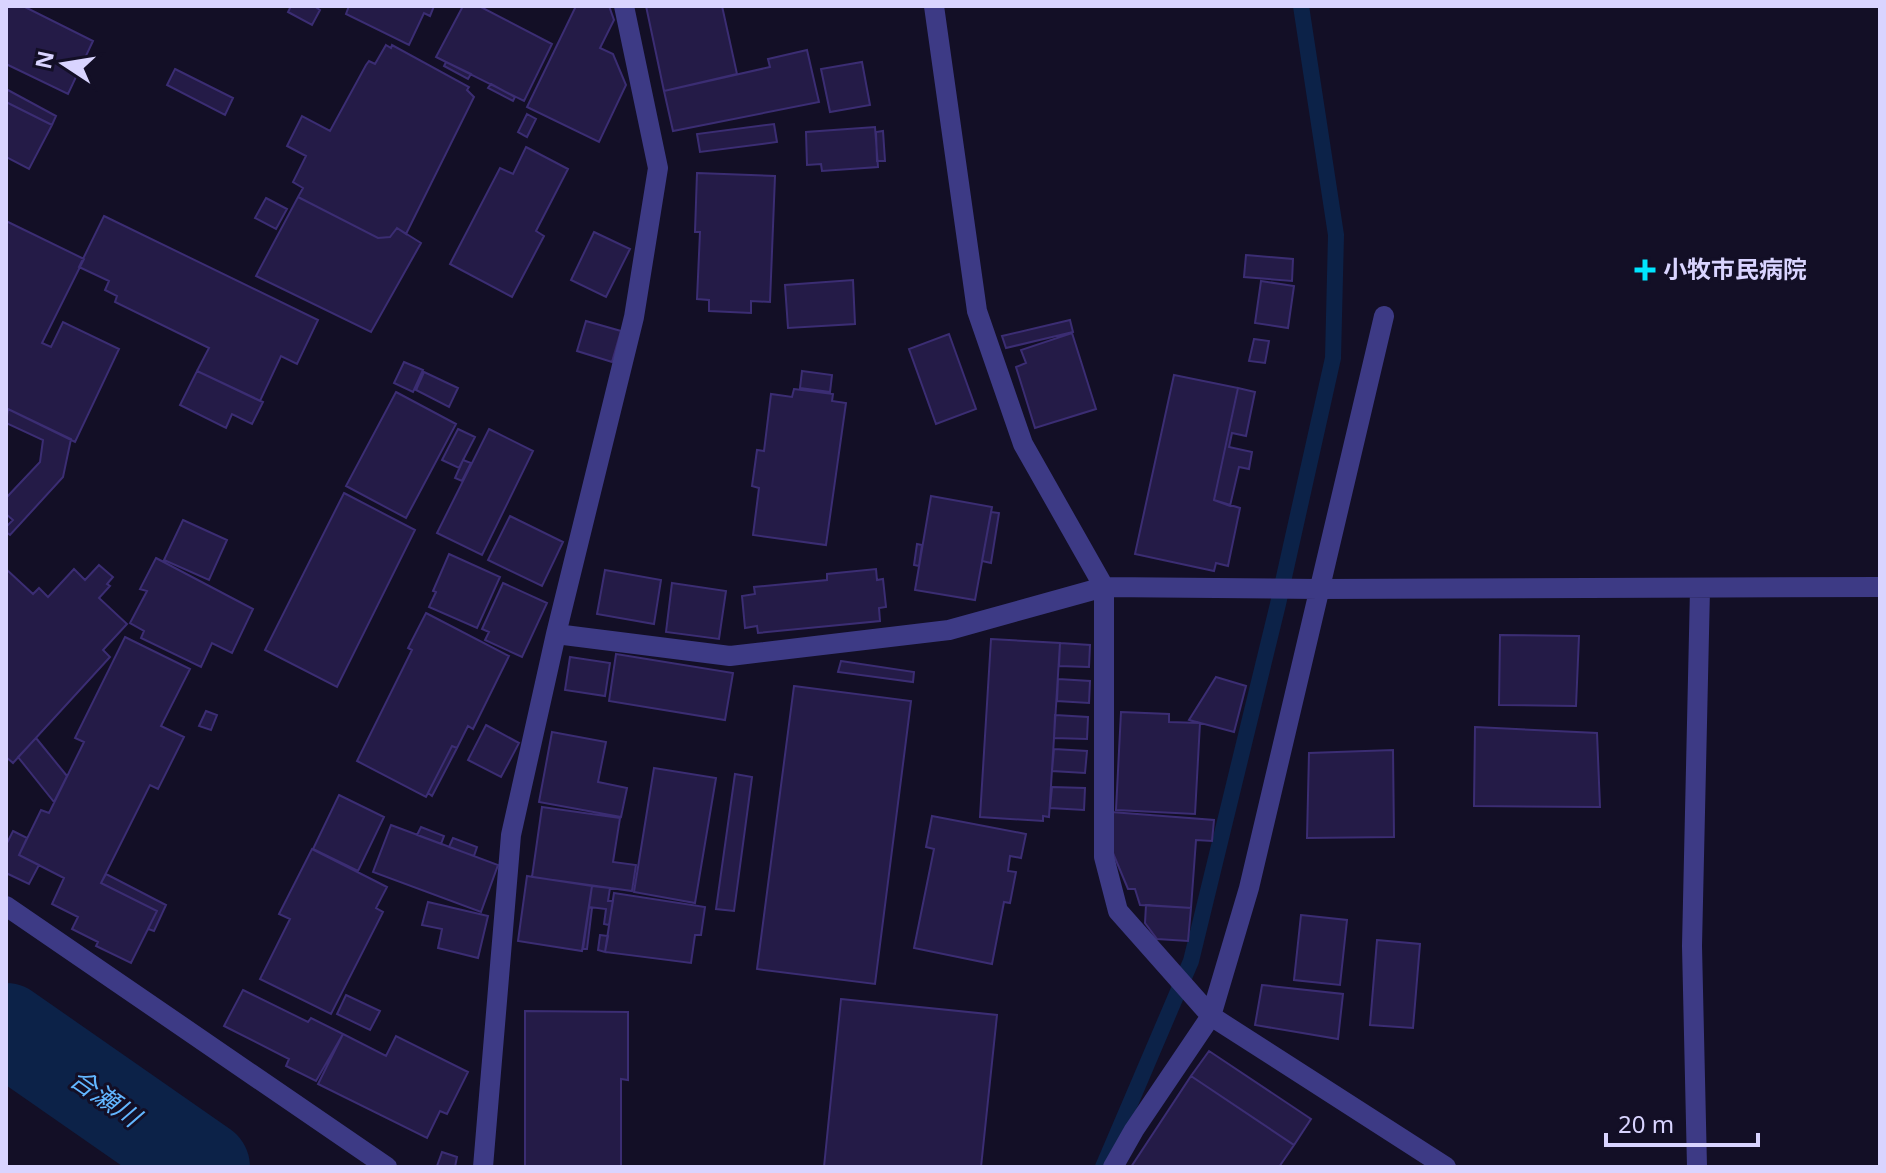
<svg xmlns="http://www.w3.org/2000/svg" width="1886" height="1173" font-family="'Noto Sans','Noto Sans JP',sans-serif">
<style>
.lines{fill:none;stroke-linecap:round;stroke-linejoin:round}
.stream{stroke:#0c2248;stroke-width:16}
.river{stroke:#0c2248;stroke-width:92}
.building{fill:#241b47;stroke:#3b2d73;stroke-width:2}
.minor{stroke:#3d3a85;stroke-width:20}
.poi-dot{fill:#00e5ff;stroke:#130f26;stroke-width:3}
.labels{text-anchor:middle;stroke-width:6;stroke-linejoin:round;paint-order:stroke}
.poi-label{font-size:24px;font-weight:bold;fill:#d9d4ff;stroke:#130f26;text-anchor:start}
.water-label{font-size:26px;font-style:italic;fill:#62b6ff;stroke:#130f26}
</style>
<rect width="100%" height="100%" fill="#130f26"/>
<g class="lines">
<path class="stream" d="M 1103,1167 L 1191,961 L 1278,604 L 1333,358 L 1336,235 L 1301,6"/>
<path class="river" d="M 6,1029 L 204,1167"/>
</g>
<path class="building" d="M 6,6 L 23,6 L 93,41 L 68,94 L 6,64 Z
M 291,6 L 314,6 L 320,10 L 312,25 L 288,12 Z
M 349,6 L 434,6 L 430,16 L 424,13 L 409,45 L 346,14 Z
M 463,6 L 479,6 L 552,44 L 524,101 L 436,57 Z
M 576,6 L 609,6 L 614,20 L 600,48 L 613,54 L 626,85 L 599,142 L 527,107 Z
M 646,6 L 722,6 L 737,74 L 664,91 Z
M 386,45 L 391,48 L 392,45 L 469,87 L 467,90 L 474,97 L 406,234 L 397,228 L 390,237 L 378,238 L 298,197 L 303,188 L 293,182 L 306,156 L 287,146 L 302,116 L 330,131 L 366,65 L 369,61 L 375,64 Z
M 807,50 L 819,102 L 673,131 L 664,91 L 770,67 L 768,59 Z
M 446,62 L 471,74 L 468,79 L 444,66 Z
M 862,62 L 870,105 L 830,112 L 821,69 Z
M 175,69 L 233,98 L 225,115 L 167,85 Z
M 491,84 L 515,97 L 513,101 L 488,88 Z
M 6,89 L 56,116 L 52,125 L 6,102 Z
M 6,102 L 52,125 L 29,169 L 6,157 Z
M 527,114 L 536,119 L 527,137 L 518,132 Z
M 774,124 L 777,142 L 700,152 L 697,134 Z
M 875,127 L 878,167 L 822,171 L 821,164 L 807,165 L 806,132 Z
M 883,131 L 885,161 L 877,161 L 876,132 Z
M 526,147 L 568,169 L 536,231 L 544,236 L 512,297 L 450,264 L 500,168 L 513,174 Z
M 697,173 L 775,176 L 770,302 L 751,301 L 751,313 L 709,311 L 709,300 L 697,299 L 700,232 L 695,232 Z
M 298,197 L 378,238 L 390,237 L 397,228 L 421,243 L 371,332 L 256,276 Z
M 266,198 L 287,209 L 276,229 L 255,218 Z
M 104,216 L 318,320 L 297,364 L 281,356 L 260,401 L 197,371 L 209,348 L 115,302 L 117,296 L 105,290 L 109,281 L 79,267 Z
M 6,221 L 84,259 L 42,343 L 51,347 L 63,322 L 119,349 L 75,442 L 8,409 L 6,414 Z
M 594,232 L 630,249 L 606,297 L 571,280 Z
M 1246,255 L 1293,259 L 1292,281 L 1244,277 Z
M 853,280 L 855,324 L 788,328 L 785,285 Z
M 1261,281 L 1294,286 L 1288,328 L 1255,323 Z
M 1070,320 L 1073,332 L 1006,348 L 1002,336 Z
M 586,321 L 621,331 L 612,362 L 577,351 Z
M 1072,333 L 1096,409 L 1035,428 L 1016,367 L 1026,363 L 1021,350 Z
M 949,334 L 976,409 L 936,424 L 909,349 Z
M 1254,339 L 1269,341 L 1265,363 L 1249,361 Z
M 404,362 L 423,370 L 413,392 L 394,383 Z
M 197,371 L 263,402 L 252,424 L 232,414 L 226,428 L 180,405 Z
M 802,371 L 832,375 L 830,392 L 800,388 Z
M 424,372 L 458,388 L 449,407 L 416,390 Z
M 1174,375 L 1238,388 L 1214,500 L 1240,508 L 1228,566 L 1216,563 L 1214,571 L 1135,554 Z
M 1238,388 L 1255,392 L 1246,436 L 1232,433 L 1229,447 L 1252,452 L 1249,469 L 1239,467 L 1230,506 L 1214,500 Z
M 794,389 L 833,394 L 832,401 L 846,403 L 826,545 L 753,535 L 759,488 L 752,486 L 757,450 L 764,451 L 771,394 L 792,397 Z
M 396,392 L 456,424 L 406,518 L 346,486 Z
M 8,409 L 71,439 L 63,477 L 10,535 L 6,532 L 6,527 L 13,520 L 6,514 L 6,498 L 40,462 L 43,440 L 6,423 Z
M 458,429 L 475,437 L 459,468 L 442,460 Z
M 489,429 L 533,451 L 482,555 L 437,533 Z
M 463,460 L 471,463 L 462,481 L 455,478 Z
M 344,493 L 415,530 L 337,687 L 265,650 Z
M 931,496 L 992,507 L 975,600 L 915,590 Z
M 991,512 L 999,513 L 991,563 L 982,561 Z
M 510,516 L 563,542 L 542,586 L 488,560 Z
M 183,520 L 227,540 L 209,580 L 164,560 Z
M 917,544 L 922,545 L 919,566 L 914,565 Z
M 449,554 L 500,577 L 477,628 L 429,607 L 436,592 L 433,591 Z
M 156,558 L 253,609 L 232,653 L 212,643 L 201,667 L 141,638 L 144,631 L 130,623 L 147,591 L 140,589 Z
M 99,565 L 113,577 L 107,584 L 110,586 L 99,598 L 127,624 L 103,650 L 110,657 L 13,763 L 6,757 L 6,569 L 33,594 L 39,588 L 48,597 L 74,569 L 85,580 Z
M 876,569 L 877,580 L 883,579 L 886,607 L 879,608 L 880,621 L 758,633 L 757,626 L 745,628 L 742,596 L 755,594 L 754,587 L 827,580 L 827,574 Z
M 605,570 L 661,580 L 654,624 L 597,614 Z
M 503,583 L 547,603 L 522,657 L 485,640 L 489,632 L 482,629 Z
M 672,583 L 726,591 L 719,639 L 666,632 Z
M 426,613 L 509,656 L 473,729 L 468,726 L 457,748 L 452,746 L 426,797 L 357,761 L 412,650 L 408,648 Z
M 1500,635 L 1579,636 L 1576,706 L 1499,705 Z
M 125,637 L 190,669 L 161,726 L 184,737 L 158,789 L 150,785 L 101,883 L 157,911 L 131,963 L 96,946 L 98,942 L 72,929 L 78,917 L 52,904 L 64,878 L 19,855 L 41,810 L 49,813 L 84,742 L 75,738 Z
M 991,639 L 1060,643 L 1049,817 L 1043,816 L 1043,821 L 980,817 Z
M 1060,643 L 1090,645 L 1089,667 L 1059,666 Z
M 616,654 L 733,673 L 725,720 L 609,701 Z
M 570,657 L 610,663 L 605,696 L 565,690 Z
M 841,661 L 914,672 L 913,682 L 838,672 Z
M 1216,677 L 1246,686 L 1234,732 L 1189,720 Z
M 1058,679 L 1090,681 L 1089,703 L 1057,701 Z
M 794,686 L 911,701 L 875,984 L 757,969 Z
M 206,711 L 217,715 L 211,730 L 199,726 Z
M 1121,712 L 1169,714 L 1169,722 L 1200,723 L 1195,814 L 1116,810 Z
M 1055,715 L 1088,717 L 1087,739 L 1054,738 Z
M 486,725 L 519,743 L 501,777 L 468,760 Z
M 1475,727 L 1597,733 L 1600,807 L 1474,806 Z
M 552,732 L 606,742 L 598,782 L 627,788 L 621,817 L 539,802 Z
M 36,738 L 67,776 L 54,802 L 18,757 Z
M 452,746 L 457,748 L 432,796 L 428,793 Z
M 1054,749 L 1087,751 L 1085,773 L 1052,771 Z
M 1393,750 L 1394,837 L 1307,838 L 1309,753 Z
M 654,768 L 716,778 L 695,903 L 634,892 Z
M 735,774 L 752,777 L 734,911 L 716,909 Z
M 1052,787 L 1085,788 L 1084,810 L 1050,808 Z
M 339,795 L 384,817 L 358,871 L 313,849 Z
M 542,807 L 620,818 L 613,862 L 636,865 L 632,891 L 532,877 Z
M 1111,812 L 1214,820 L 1212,841 L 1196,840 L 1191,908 L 1140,905 L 1135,889 L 1128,889 L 1110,846 Z
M 932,816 L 1026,834 L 1021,858 L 1010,856 L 1008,871 L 1016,872 L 1010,903 L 1004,902 L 992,964 L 914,948 L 934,849 L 926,847 Z
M 391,825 L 498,865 L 481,912 L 373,872 Z
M 421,827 L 444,836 L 441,844 L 417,835 Z
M 13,831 L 27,838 L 19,855 L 39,865 L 29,884 L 6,873 L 6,845 Z
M 453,838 L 477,847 L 474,856 L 449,847 Z
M 312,849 L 387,887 L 376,908 L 383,912 L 331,1014 L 260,979 L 290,919 L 279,914 Z
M 106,874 L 166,905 L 154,931 L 148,929 L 157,911 L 101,883 Z
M 527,876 L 592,886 L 582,951 L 518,941 Z
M 592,886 L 610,888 L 608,901 L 613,901 L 609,925 L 604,924 L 606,909 L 589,907 Z
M 614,893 L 705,907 L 701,935 L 695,935 L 691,963 L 605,952 Z
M 428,902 L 488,916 L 478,958 L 438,948 L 442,929 L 422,925 Z
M 1146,905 L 1191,908 L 1188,941 L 1157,939 L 1145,923 Z
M 589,907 L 592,908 L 587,949 L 583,949 Z
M 1301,915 L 1347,920 L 1340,985 L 1294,980 Z
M 600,935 L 608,936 L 605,952 L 598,950 Z
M 1377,940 L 1420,944 L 1413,1028 L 1370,1025 Z
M 1262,985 L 1343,994 L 1338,1039 L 1255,1025 Z
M 243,990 L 308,1022 L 311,1018 L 343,1034 L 316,1081 L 286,1066 L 289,1059 L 224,1026 Z
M 346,995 L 380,1011 L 370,1030 L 337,1014 Z
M 841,999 L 997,1015 L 981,1167 L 824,1167 Z
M 525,1011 L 628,1012 L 628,1080 L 621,1079 L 621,1167 L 525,1167 Z
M 343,1034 L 386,1056 L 396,1036 L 468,1072 L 447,1114 L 440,1111 L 427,1138 L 318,1084 Z
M 1209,1051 L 1311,1119 L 1294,1145 L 1191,1076 Z
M 1191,1076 L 1294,1145 L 1279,1167 L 1131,1167 Z
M 442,1152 L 457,1157 L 455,1167 L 437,1166 Z"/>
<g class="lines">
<path class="minor" d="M 934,6 L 977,311 L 1023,444 L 1104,587 L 1104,857 L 1118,911 L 1211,1016 L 1446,1167
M 556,634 L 730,656 L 949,630 L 1104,587 L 1318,589 L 1880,587
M 6,906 L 387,1167
M 483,1167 L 511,835 L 556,634 L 634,317 L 658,168 L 624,6
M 1113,1167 L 1134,1130 L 1211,1016 L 1249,888 L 1384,316
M 1697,1167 L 1692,946 L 1700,589"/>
</g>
<path class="poi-dot" d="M1641 258h8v8h8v8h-8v8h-8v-8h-8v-8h8z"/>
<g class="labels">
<g class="poi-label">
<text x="1663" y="278">小牧市民病院</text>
</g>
<g class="water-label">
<text transform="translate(105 1098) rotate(35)" y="9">合瀬川</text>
</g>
</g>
<rect width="1886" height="1173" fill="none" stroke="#d9d4ff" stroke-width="16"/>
<g transform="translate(64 64) rotate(282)" stroke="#130f26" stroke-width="6" paint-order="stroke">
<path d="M0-6L14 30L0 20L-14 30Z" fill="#d9d4ff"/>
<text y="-12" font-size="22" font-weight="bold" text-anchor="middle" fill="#d9d4ff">N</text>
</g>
<path d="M1606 1133v12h152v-12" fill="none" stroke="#d9d4ff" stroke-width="4"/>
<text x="1618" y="1133" font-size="24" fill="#d9d4ff" stroke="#130f26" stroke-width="6" paint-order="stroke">20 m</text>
</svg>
